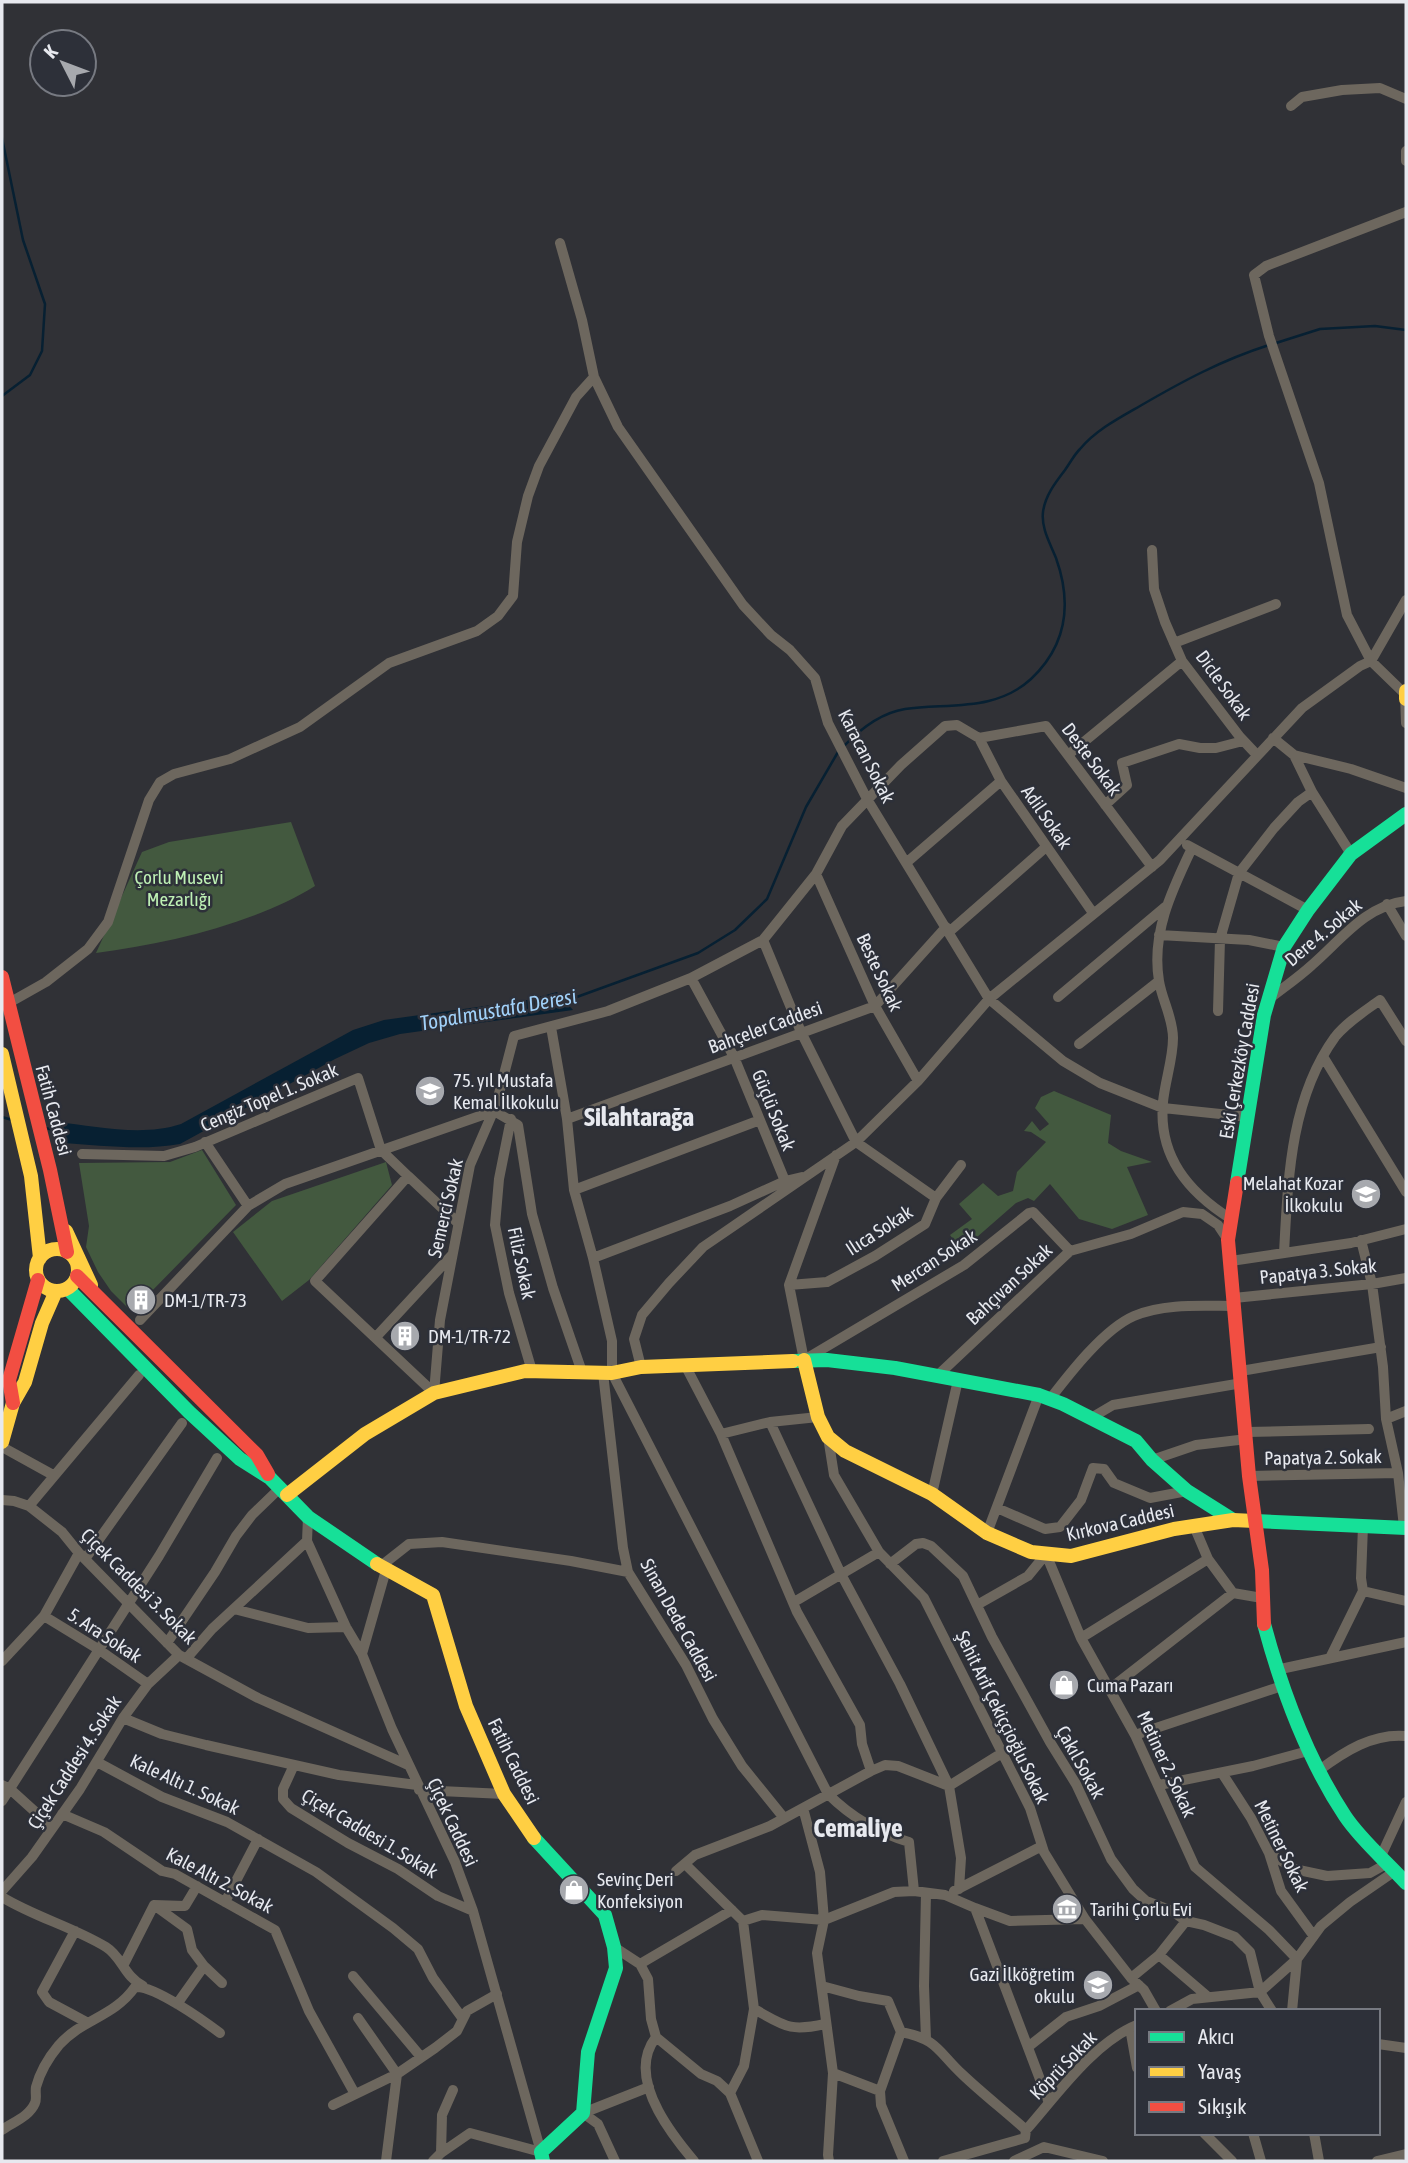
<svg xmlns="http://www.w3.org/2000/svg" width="1408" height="2163" viewBox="0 0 1408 2163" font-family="'Asap Condensed',sans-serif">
<rect width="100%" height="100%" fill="#303136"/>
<path fill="#43593f" d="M291,822L315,886C254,924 166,944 96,953L142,852L169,842Z
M1054,1091L1111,1115L1108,1143L1121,1151L1152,1162L1127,1167L1148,1215L1112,1229L1079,1219L1050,1184L1034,1201L1028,1198L1016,1203L961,1251L950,1235L972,1219L959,1204L983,1183L998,1196L1013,1191L1017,1172L1046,1142L1031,1132L1024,1131L1032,1121L1040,1131L1049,1124L1035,1108L1041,1097Z
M202,1150L236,1205L148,1295L144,1293L129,1309L111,1291L98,1272L86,1247L89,1226L79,1163L170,1162Z
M386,1162L392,1185L309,1280L282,1301L233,1232L272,1201Z"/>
<path fill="#072032" d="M557,992L573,1010L400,1034L369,1043L335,1059L180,1144C141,1151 100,1145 61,1143L55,1122C97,1126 141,1137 181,1124L353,1030L384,1020L527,1000Z"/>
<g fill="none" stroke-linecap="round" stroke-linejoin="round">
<path stroke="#072032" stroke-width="2.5" d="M2,138L23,240L45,304L42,351L30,375L2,396
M1276,343L1320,329L1375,326L1406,330
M843,747C860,729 880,713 905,709C949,703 995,712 1031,679C1067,645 1072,603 1056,558C1050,543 1041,528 1043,512C1045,496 1055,483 1065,470C1070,463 1074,455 1080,449C1096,430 1119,418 1140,406C1183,381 1222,360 1269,345
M563,1002L698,953L735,930L767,899L806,807L838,752
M2,1117L12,1120
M45,1128L59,1131"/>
<path stroke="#6d675e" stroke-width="10" d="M1291,106L1302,97L1342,90L1380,88L1406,99
M1406,151V161
M1406,212L1266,266L1254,275L1269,336L1319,483L1347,615L1371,661L1406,600
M560,243L582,320L594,377L618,427L743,605L771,635L790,650L815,678L828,723L867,799L989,999L1063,1061L1100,1083L1163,1108L1249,1117
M1152,550L1154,589L1165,622L1182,661L1240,737L1257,755
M1174,643L1276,604
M1405,694L1406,723
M979,738L1046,726L1152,867
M1273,738L1294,755L1312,792L1351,854
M1068,755L1182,661
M1294,755L1351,769L1406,788
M1105,805L1127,785L1122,763L1179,744L1200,748H1216L1243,741
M1187,845L1308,910
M1192,848C1172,890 1151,933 1159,981C1162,1000 1173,1018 1173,1038C1173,1059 1165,1081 1163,1102C1158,1156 1188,1192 1231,1219
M906,863L1001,781
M816,874L875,1006L918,1081
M1387,904L1406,936
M949,932L1046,847
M1159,935L1249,940L1284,947
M763,940L801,1032L856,1142L936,1198
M691,978L734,1057L785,1181
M1058,997L1165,907
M1269,999C1283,988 1299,977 1312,965C1342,939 1365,906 1406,901
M7,1004L46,982L88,949L108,922L149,800L160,782L174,774L230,759L300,727L389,663L477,631L498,616L513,596L517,542L528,496L539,466L576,397L594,377
M1218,1011L1220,939L1239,873L1274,828L1298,802L1312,792
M551,1027L567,1119L574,1190L593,1258L612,1341V1373L828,1794C850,1816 879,1833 909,1842L914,1891
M1079,1044L1159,981
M1324,1058L1406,1192
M511,1119L499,1179L495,1225L509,1293L532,1371
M567,1119L875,1006L946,927
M205,1142L248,1206
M82,1154L164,1156L195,1147L358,1078L381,1150L408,1176
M836,1155L789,1285L804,1360L964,1265L1029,1213L1033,1212L1070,1251
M574,1190L760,1120
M1361,1240L1372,1284L1383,1367L1386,1419L1398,1473L1404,1527
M1284,1253C1288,1180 1290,1099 1335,1037C1347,1022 1365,1011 1380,1000L1406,1041
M593,1258L730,1206L785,1181L802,1177
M1231,1261L1351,1243L1406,1229
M789,1285L827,1282L875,1256L925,1224L936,1198L961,1165
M1234,1298L1372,1284L1406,1278
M140,1320L248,1206L285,1184L494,1111L518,1125L532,1214L553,1288L582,1372
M376,1337L452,1255
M685,1365L721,1434L797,1612L860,1725L862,1744L871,1771
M641,1367L634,1339L642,1315L669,1283L703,1247L856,1142L918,1081L989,999L1160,860L1302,708L1360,666L1371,661L1405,694
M1241,1371L1381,1347
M603,1373L623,1548L628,1572L686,1665L713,1719L742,1766L784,1818
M936,1377L1070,1251L1131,1234L1183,1212L1202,1214L1218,1225L1228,1240
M434,1393L440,1320L470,1165L496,1105L514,1036L608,1011L691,978L763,940L816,874L842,826L901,765L945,726L957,725L979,738L1001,781L1093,913
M434,1393L315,1281L408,1176L458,1223
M1050,1399C1070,1373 1104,1329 1134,1316C1164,1303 1202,1306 1235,1306
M1091,1418L1113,1405L1242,1383
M1386,1419L1406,1411
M770,1422L841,1574L900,1684L949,1786L961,1858L959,1889
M1247,1432L1369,1429
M721,1434L770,1422L818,1417
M828,1437L834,1475L879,1552L924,1598L1030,1808L1044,1852L1085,1919L1131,1978L1144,1990L1156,2011
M2,1447L53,1475
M1152,1460L1196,1445L1247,1439
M1249,1476L1398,1473
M932,1494L958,1380
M2,1500L14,1501L29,1506L62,1532L79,1553L179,1655L258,1698L408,1765
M29,1506L139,1375
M997,1508L1045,1529L1060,1527L1081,1500L1093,1468L1104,1469L1114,1483L1150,1498L1187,1491
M308,1517L307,1541L346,1627L362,1654L392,1729L455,1862L473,1911L541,2152
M1194,1526L1208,1559L1233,1593L1262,1598
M1363,1526L1361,1578L1363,1591L1406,1601
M987,1533L1039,1395
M85,1559L182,1423
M890,1564L916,1544L923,1543L931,1546L963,1576L992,1637L1050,1742L1076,1784L1111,1859L1133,1889L1146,1901L1172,1911L1186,1921L1204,1925L1235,1937L1250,1952L1260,1992L1272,2011
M381,1566L409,1544L442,1542L571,1561L628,1572
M794,1602L879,1552
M977,1605L1028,1576L1046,1554L1081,1638L1135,1735L1195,1867L1269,1930L1297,1959L1292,2011
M234,1609L308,1628L346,1627
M44,1616L98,1649L148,1684
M1081,1638L1208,1559
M167,1643L215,1572L236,1536L252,1515L280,1488
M362,1654L386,1570
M1330,1658L1363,1591
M186,1659L212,1629L307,1541
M2,1661L44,1616L79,1553
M1276,1670L1406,1642
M1111,1688L1233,1593
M123,1718L162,1734L206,1745L339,1775L417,1785
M1135,1735L1282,1686
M97,1762L162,1797L227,1822L316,1872L393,1928L418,1949L433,1978L463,2019
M294,1765L283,1789V1799L291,1808L348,1843L398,1869L438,1896L473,1911
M1318,1771C1345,1751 1373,1733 1406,1736
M1222,1773L1251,1818L1269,1853L1281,1891L1313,1935
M2,1785L10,1789L52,1827
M1159,1785L1253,1766L1308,1751
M419,1790L504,1794
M2,1801L159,1556L217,1458
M803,1808L820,1872L824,1920L817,1953L833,2073L828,2155L829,2161
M62,1814L104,1832L162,1871L175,1874L275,1930L309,2011L355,2094
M1269,1853L1294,1869L1327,1876L1370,1873L1388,1863
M1381,1856L1406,1802
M685,1864L743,1921L754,2009L744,2066L730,2093
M676,1871L695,1855L770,1826L871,1771L885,1765L898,1766L949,1786L1002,1753
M2,1891L32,1857L80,1789L123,1718L148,1684L179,1655
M954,1891L1042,1846
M2,1897C35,1917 73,1927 106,1947C122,1957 124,1976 143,1986
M225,1902L258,1839
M154,1905L187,1929L192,1950L204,1966L222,1983
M975,1908L1010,1921L1085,1919
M743,1921L762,1915L824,1920L894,1892L914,1891L945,1895L975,1908L1049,2103
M75,1931L42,1992L49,2002L88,2023
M614,1947L640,1964L648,1979L651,2019L656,2037L701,2074L717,2081L730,2093L758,2161
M1159,1955L1207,1996
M640,1964L732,1910
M123,1966L154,1905L185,1906L197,1886
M353,1976L421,2057
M1131,1978L1159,1955L1186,1921
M822,1986L859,1996L888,2001L901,2032C938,2039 938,2052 963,2075C983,2094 1005,2111 1026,2130
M1260,1992L1297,1959L1321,1926L1350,1902L1395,1871
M177,2004L204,1966
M754,2009C785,2026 789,2032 825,2024
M1170,2011L1192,1999L1260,1992
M358,2018L397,2074L386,2161
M1130,2028L1137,2068
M901,2032L880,2091L881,2105L904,2161
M656,2037C653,2041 650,2046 648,2052C636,2089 672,2135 694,2161
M926,2039L924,1986L926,1893
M1378,2044L1406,2048
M1028,2047L1066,2017L1099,2006L1139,1985
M833,2073L880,2091
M333,2105L397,2074L435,2048L457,2031L467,2011L497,1994
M583,2113L649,2087
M583,2113L598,2124L615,2161
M2,2130C13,2122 29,2117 35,2103C37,2099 35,2092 36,2087C40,2072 49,2057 59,2045C82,2019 114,2017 135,1987C154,1985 204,2021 220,2033
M1204,2133L1232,2161
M1253,2133L1261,2161
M1314,2133L1319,2161
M1025,2138L1026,2130C1057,2095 1093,2043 1137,2025
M441,2153L442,2115L453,2090
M433,2161L441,2153L470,2133L541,2152
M943,2161L1025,2138
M1014,2161L1044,2147L1103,2161
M1377,2161L1406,2154"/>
<path stroke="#16e098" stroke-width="14" d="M1237,1183L1264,1015L1284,947L1308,910L1351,854L1406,814
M68,1289L189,1412L240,1459L270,1478L308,1517L377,1564
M793,1361L827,1360L895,1368L1039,1395L1063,1404L1136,1441L1152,1460L1187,1491L1233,1520
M1255,1521L1406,1528
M1264,1624C1282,1691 1306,1757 1345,1816C1361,1840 1386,1861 1406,1883
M534,1838L605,1915L614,1947L616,1968L588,2052L583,2113L541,2152L543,2161"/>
<path stroke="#ffcf43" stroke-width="14" d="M1406,691V699
M2,1054L31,1176L40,1258
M66,1231L91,1285
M36 1270a21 21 0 1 1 42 0a21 21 0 1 1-42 0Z
M804,1360L818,1417L828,1437L845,1451L932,1494L987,1533L1031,1552L1071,1556L1174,1529L1233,1520L1255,1521
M2,1442L13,1403L25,1382L42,1323L56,1291
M287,1495L365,1434L434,1393L525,1371L612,1373L641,1367L793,1361
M377,1564L433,1595L466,1706L504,1794L534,1838"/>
<path stroke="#f24e42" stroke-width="14" d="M2,977L50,1170L67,1252
M1237,1183L1228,1240L1249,1476L1262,1570L1264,1624
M77,1276L257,1455L268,1474
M13,1403L9,1380L38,1280"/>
</g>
<defs>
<g id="school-disc" transform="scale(1.575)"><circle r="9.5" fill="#a7a9ae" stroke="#2d3039"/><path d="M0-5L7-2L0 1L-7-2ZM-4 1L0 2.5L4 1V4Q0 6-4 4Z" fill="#fff"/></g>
<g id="building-disc" transform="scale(1.575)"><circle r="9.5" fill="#a7a9ae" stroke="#2d3039"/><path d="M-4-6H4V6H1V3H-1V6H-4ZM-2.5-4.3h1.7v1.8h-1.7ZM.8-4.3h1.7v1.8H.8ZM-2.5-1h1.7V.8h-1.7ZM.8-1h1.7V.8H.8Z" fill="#fff"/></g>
<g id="shop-disc" transform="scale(1.575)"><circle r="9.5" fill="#a7a9ae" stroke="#2d3039"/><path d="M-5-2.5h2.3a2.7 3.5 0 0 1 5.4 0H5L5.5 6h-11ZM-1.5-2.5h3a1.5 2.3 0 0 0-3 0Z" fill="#fff"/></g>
<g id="museum-disc" transform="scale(1.575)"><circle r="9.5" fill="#a7a9ae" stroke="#2d3039"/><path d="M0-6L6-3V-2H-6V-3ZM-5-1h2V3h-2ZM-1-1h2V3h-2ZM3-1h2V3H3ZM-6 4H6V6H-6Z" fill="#fff"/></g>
</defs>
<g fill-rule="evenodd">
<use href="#school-disc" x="430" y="1091"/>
<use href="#school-disc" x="1366" y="1194"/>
<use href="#building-disc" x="141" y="1300"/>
<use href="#building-disc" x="405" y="1336"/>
<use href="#shop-disc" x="1064" y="1685"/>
<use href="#shop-disc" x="574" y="1890"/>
<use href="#museum-disc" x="1067" y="1909"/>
<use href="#school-disc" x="1098" y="1985"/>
</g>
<g text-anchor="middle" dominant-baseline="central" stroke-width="5" stroke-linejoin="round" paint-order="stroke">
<g font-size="19" fill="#e7e9ef" stroke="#2d3039">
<text transform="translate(1224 685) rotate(54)">Dicle Sokak</text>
<text transform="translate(867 756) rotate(63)">Karacan Sokak</text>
<text transform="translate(1092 759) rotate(53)">Deste Sokak</text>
<text transform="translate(1047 817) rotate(55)">Adil Sokak</text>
<text transform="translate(1323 932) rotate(-40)">Dere 4. Sokak</text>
<text transform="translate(880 972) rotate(65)">Beste Sokak</text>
<text transform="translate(765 1027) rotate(-20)">Bahçeler Caddesi</text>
<text transform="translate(1239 1061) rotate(-80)">Eski Çerkezköy Caddesi</text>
<text transform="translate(269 1097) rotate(-23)">Cengiz Topel 1. Sokak</text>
<text transform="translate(54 1110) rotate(75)">Fatih Caddesi</text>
<text transform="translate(774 1110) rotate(68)">Güçlü Sokak</text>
<text transform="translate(445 1208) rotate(-77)">Semerci Sokak</text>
<text transform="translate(879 1230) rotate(-33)">Ilıca Sokak</text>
<text transform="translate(934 1260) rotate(-33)">Mercan Sokak</text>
<text transform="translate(522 1263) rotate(78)">Filiz Sokak</text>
<text transform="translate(1318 1271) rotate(-6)">Papatya 3. Sokak</text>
<text transform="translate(1009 1284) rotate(-43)">Bahçıvan Sokak</text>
<text transform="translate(1323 1457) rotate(-1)">Papatya 2. Sokak</text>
<text transform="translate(1120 1522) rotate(-13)">Kırkova Caddesi</text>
<text transform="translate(139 1586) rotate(45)">Çiçek Caddesi 3. Sokak</text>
<text transform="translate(679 1620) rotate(61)">Sinan Dede Caddesi</text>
<text transform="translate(105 1635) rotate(33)">5. Ara Sokak</text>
<text transform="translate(1003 1717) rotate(64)">Şehit Arif Çekiççioğlu Sokak</text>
<text transform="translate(514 1761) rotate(64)">Fatih Caddesi</text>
<text transform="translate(74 1762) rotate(-57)">Çiçek Caddesi 4. Sokak</text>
<text transform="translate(1081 1762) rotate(61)">Çakıl Sokak</text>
<text transform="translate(1167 1764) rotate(65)">Metiner 2. Sokak</text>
<text transform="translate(185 1784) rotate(25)">Kale Altı 1. Sokak</text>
<text transform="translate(453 1822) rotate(65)">Çiçek Caddesi</text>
<text transform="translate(370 1833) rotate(31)">Çiçek Caddesi 1. Sokak</text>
<text transform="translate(1282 1846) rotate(64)">Metiner Sokak</text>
<text transform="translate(220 1880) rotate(28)">Kale Altı 2. Sokak</text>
<text transform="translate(1063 2065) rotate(-46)">Köprü Sokak</text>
</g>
<g font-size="19" fill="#bef0b4" stroke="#2d3039">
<text x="179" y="877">Çorlu Musevi<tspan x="179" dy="22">Mezarlığı</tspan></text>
</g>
<g font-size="19" fill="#e7e9ef" stroke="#2d3039" text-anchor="start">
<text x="453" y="1080">75. yıl Mustafa<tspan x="453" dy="22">Kemal İlkokulu</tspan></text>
<text x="1343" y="1183" text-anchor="end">Melahat Kozar<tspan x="1343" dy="22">İlkokulu</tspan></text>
<text x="164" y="1300">DM-1/TR-73</text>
<text x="428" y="1336">DM-1/TR-72</text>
<text x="1087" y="1685">Cuma Pazarı</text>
<text x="597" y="1879">Sevinç Deri<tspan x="597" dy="22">Konfeksiyon</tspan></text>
<text x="1090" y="1909">Tarihi Çorlu Evi</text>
<text x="1075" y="1974" text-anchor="end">Gazi İlköğretim<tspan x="1075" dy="22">okulu</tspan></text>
</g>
<g font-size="21" font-style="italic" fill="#a1d1f9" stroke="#2d3039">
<text transform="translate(498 1009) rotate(-10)">Topalmustafa Deresi</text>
</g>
<g font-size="26" font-weight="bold" fill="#e7e9ef" stroke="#2d3039">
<text x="639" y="1117">Silahtarağa</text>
<text x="858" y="1828">Cemaliye</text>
</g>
</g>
<rect width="1408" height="2163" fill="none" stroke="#e7e9ef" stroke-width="7"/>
<rect x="1135" y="2009" width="245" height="126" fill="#2d3039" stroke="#777a82" stroke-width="2"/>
<rect x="1149" y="2032" width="35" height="10" fill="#16e098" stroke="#777a82" stroke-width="2"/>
<text x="1198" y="2044" font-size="21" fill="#e7e9ef">Akıcı</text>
<rect x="1149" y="2067" width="35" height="10" fill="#ffcf43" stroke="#777a82" stroke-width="2"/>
<text x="1198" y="2079" font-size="21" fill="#e7e9ef">Yavaş</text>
<rect x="1149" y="2102" width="35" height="10" fill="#f24e42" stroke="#777a82" stroke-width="2"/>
<text x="1198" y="2114" font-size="21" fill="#e7e9ef">Sıkışık</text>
<g transform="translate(63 63) rotate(312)"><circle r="33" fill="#2d3039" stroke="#777a82" stroke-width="2"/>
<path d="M0-5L12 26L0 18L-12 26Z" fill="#a7a9ae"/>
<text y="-10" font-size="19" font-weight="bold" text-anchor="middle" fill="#e7e9ef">K</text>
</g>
</svg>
